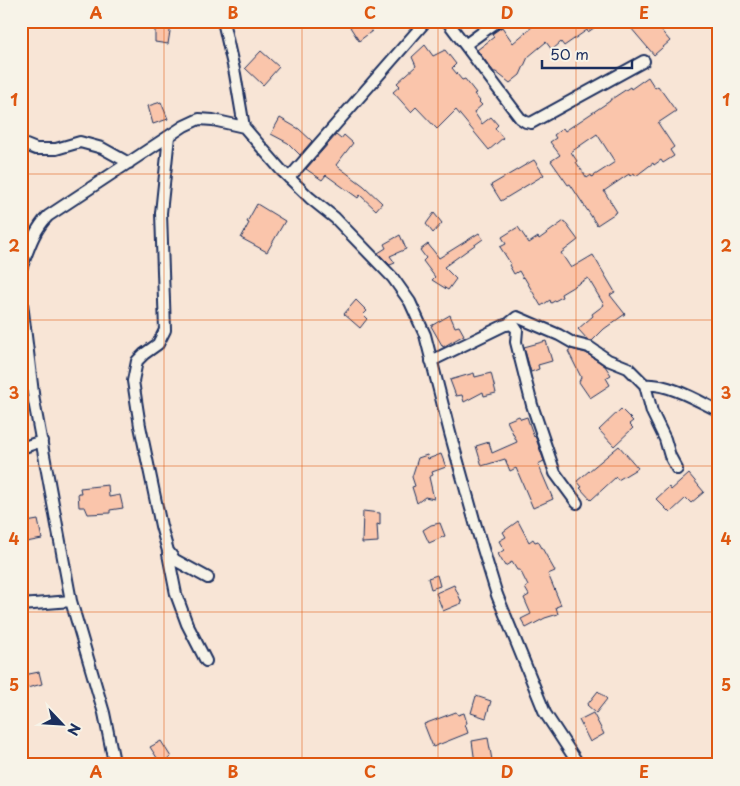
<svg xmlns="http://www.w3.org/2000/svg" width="740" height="786" viewBox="0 0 740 786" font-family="'Playpen Sans',sans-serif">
<rect width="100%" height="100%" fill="#f8e5d6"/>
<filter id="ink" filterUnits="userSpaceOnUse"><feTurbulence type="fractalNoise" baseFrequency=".02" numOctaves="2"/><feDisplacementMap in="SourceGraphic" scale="10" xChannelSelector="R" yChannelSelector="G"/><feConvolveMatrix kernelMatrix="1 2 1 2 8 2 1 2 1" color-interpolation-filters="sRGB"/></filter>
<g filter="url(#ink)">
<path fill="#fac5ab" stroke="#1b2f5e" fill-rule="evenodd" d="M359,21H366L372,31L359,41L350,27Z
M539,21H604L588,32L587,30L564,46L561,42L552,50L546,42L528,57L520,75L510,83L496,72H494L477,50L494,37L492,34L502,27L513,43Z
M625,21H653L670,41L654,55Z
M163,22L171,25L168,44L155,42V23Z
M425,45L433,56L445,50L456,64L452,68L462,80L465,79L476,93L474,94L480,101L479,102L482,105L474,112L482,124L491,117L498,125L495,128L503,138L489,150L456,110L437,129L416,107L411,112L393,92L400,86L397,83L416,66L412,57Z
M261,51L279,67L263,85L245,68Z
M648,77L655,88L658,86L676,111L658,123L674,147L670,150L674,156L663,163L661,160L654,165L653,163L636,176L634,173L630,176L629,174L604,191L617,212L597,225L570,184L568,185L551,161L560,155L550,142L556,138L554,135L563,128L565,131L610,101V100L630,87L631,89ZM597,134L615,162L592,177L591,175L587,178L576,162L577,161L571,152Z
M161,102L168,119L153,124L148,106Z
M280,118L299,129L312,141L300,155L288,143L271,134Z
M336,135L341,139L344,135L353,143L336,165L364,186L382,203L376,210L360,195L358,198L326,175L322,180L306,169Z
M534,160L544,175L501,201L491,185Z
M257,204L285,221L267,252L241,238L249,223L247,222Z
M434,213L442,223L433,233L426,224Z
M564,221L578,240L561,253L571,268L593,255L615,292L610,295L625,314L604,329L592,341L588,340L578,329L593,316L592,314L604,305L588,278L561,294L562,297L551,303L550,300L541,306L524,277L523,278L519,271L514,274L509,265L511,264L500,247L506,244L502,237L518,227L529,243L538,237L539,239Z
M479,233L483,239L444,267L456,279L448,290L432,280L435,277L423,261L426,258L420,250L428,244L439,258Z
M400,235L406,249L390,256L395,263L390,265L378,253L386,248L384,244Z
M356,300L367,311L363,315L367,319L360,328L344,314Z
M450,315L455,327L459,326L464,335L443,347L431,326Z
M546,341L552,361L538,365L539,369L531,372L524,347Z
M571,349L586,353L605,366L611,375L606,378L610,385L590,398L579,382L581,377L568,351Z
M474,373L475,377L491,373L496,393L484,396L483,392L464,402L462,395L456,396L450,380Z
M621,409L633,421L629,424L633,428L614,446L599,430Z
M519,416L521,419L527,417L534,437L535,436L544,461L538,464L553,499L533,508L516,468L510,471L505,459L482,466L476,446L489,442L492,453L517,442L507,421Z
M619,446L638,468L618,480L616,477L591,500L580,488L582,487L577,481Z
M441,454L446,467L432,472L433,475L429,477L434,499L425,497L417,503L412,487L415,486L412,477L418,458L427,455L428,459Z
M689,474L704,492L691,503L686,498L670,513L656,499L669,487L671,490Z
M108,485L109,497L120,495L123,508L110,510V513L88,514L85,507H79L78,493H81L80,488Z
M363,511L380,513V525L377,524L378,542L362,543Z
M38,520L42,539L21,543V523Z
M518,521L529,542L533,539L535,542L538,541L555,571L548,574L561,605L556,607L558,614L545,618L526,628L521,619L531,614L524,598L529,595L525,588L528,586L520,570H517L512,562L505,566L498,554L504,550L499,541L506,537L503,532Z
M440,523L445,536L429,543L423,530L431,525Z
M437,575L440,586L431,589L428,578Z
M454,585L462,603L443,611L436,593Z
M39,672L42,684L27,688L24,675Z
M598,691L607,699L596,713L587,705Z
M476,696L491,701L486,718L471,713Z
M456,712L458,715L464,713L467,723L465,724L468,733L433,747L424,724Z
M593,713L604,734L590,742L579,720Z
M488,738L492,760L475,763L472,741Z
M161,741L171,757L161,764L150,747Z"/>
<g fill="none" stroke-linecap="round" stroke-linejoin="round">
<g stroke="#1b2f5e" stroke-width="14">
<path id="street" d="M223,21L235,74L244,127L281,170L310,198L335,218L393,278L410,302L425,335L450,433L475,523L497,595L545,713L579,765
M447,21L520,118L526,122L531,123L644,61
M465,45L498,21
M169,136L161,213L165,330L158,344L144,354L137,361L133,381L140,426L161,526L168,551L175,560L208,578
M21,143L36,149H56L80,142L102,148L129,163
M289,178L426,21
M21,269C28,251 33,231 48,216L184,126L199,119L213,120L244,127
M21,295L34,401L71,601L104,713L113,757L116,765
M507,325L517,317L559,335L573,343L589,347L608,360L628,368L645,385C669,383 698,401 719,411
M431,361L505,325L509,324L512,325L515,327L517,330L516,342L532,405L555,473L577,503
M645,385L652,412L665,439L670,456L677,469
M21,448L42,441
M168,554L176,594L187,624L206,661
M21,605L71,601"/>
</g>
<use href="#street" stroke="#f7f3e8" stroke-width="10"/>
</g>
</g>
<path fill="none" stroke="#de5710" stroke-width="1" stroke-opacity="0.55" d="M164,21V765M302,21V765M438,21V765M576,21V765M21,174H719M21,320H719M21,466H719M21,612H719"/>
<rect width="740" height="786" fill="none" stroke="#f7f3e8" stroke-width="55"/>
<g transform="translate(62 724) rotate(115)" stroke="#f7f3e8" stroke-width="4" paint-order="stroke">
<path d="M0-4L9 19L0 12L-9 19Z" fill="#1b2f5e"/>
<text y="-8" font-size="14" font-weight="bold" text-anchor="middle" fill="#1b2f5e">N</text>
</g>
<path d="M542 60v8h90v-8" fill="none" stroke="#1b2f5e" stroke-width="2.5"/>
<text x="550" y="60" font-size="15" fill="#1b2f5e" stroke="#f7f3e8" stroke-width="4" paint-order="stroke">50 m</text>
<rect x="28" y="28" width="684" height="730" fill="none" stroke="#de5710" stroke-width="2"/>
<g font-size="16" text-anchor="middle" font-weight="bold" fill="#de5710">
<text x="96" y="19">A</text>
<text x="233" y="19">B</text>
<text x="370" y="19">C</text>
<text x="507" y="19">D</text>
<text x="644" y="19">E</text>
<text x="14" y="106">1</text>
<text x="726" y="106">1</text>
<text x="14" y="252">2</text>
<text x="726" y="252">2</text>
<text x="14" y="399">3</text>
<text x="726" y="399">3</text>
<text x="14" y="545">4</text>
<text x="726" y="545">4</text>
<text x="14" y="691">5</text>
<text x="726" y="691">5</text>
<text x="96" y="778">A</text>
<text x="233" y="778">B</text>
<text x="370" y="778">C</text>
<text x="507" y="778">D</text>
<text x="644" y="778">E</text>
</g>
</svg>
